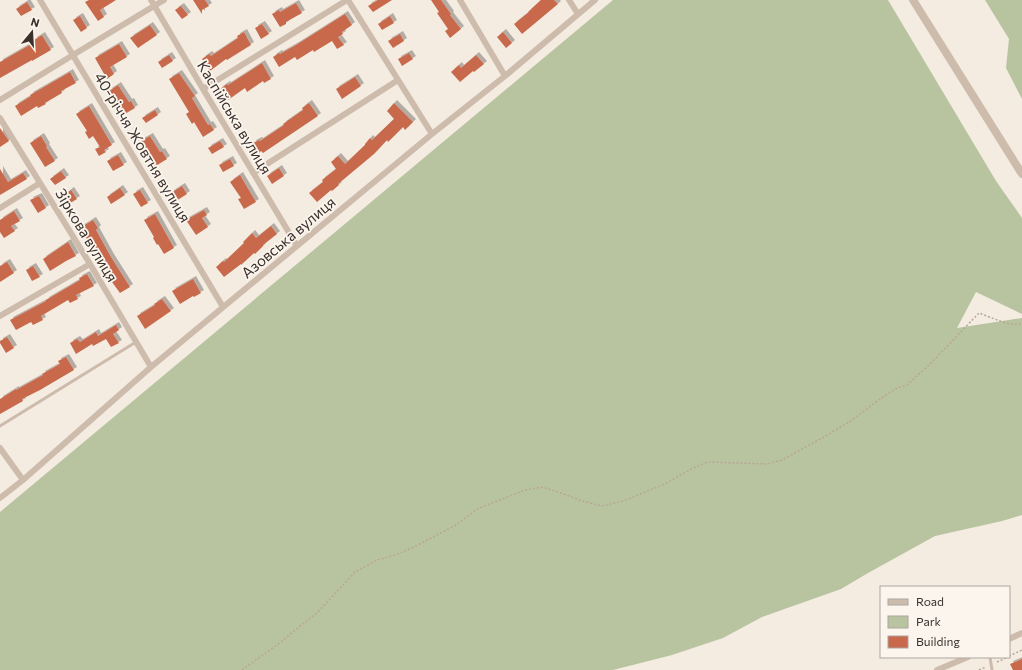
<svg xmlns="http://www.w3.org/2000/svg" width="1022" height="670" viewBox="0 0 1022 670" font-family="Commissioner,sans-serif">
<defs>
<filter id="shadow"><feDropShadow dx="3" dy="-3" stdDeviation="0" flood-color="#0004"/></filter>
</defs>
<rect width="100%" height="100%" fill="#f4ebe1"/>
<path fill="#b8c4a0" d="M613,0H888L996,181L1022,218V314L976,292L957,328L1022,318V515L1002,521L935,536L868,573L841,589L762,617L723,638L672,655L613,670H0V512Z
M985,0H1022V99L1006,68L1009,39Z"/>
<path fill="#c8694b" filter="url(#shadow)" d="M89,0H116L100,10L104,17L98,21L85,2Z
M193,0H205L209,6L202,10V14Z
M378,0H392L373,12L368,6Z
M431,0H441L451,14L450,15L461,29L450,38L445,31L448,29L437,13L439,12Z
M541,0H554L558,4L522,34L514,24L529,12H528Z
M27,2L32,10L21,16L16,9Z
M296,3L302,13L286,22V24L280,27L272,14L279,10L280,12Z
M181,6L188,15L182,19L175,10Z
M345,14L352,25L342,32L343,34L338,37L344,45L337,49L332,41L314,52L313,50L297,60L295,57L279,67L273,57L279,53L280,54L296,45Z
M80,16L87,28L81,32L73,20Z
M390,16L394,23L382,30L378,24Z
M262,24L269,34L261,39L255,28Z
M150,25L157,35L138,48L130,38Z
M244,32L251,45L227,60L226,59L210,71L202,59L209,54L211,56L238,38L237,36Z
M503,32L512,43L506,48L497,37Z
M400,34L404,41L393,48L388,41Z
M42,35L51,50L32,61V60L0,78V62L35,42L34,40Z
M119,44L127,57L110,67L114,74L107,79L95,58Z
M409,53L413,59L402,66L398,59Z
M169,55L173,61L162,68L158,62Z
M476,55L484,64L474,72L473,71L460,82L451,72L459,65L461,68Z
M262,63L271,79L264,83L263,81L247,92L245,88L228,100L220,89L227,84L228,85Z
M70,72L76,83L61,91L62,93L45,103L46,104L38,108L37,106L21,116L15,106L31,96L30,95Z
M179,73L195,96L192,98L208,125L210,124L214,130L203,137L194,122L192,124L186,114L189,112L169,79Z
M355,77L361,86L342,99L336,89Z
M118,85L129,102L131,101L135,108L123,115L119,108H120L109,91Z
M309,103L318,116L263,153L261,151L259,153L253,143L259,140L260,141L284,125L283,124L303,110L302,108Z
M394,103L413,122L405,130L403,127L388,142L387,140L374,154L338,184L339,185L332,191L331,190L317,202L309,193L323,182L322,180L336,169L331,162L338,156L345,164L365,145V144L370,138L372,140L394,119L387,111Z
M89,106L112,145L104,150L106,152L99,156L95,149L100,147L93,136L89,139L85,132L87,131L76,114Z
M155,110L158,115L146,123L142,118Z
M0,128L9,141L0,147Z
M41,136L47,146L46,147L55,161L45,167L30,143Z
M150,136L160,152L162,151L167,159L154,167L139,142Z
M220,141L224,147L212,154L208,148Z
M118,155L124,165L113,171L107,161Z
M230,159L234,166L223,172L219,165Z
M279,168L284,176L272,184L267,176Z
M0,169L8,182L23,173L27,179L0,195Z
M61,171L66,178L55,185L50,179Z
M240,175L256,202L244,209L238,199L241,198L230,182Z
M182,186L187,194L176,201L171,193Z
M120,188L125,195L111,204L107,197Z
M71,190L77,199L67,205L62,197Z
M140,190L148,203L141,207L133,194Z
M39,196L46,208L38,213L30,200Z
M204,210L207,215L202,218L208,227L196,235L186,220Z
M14,211L20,221L11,226L15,231L4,238L0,232V220Z
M155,214L174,248L164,254L158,244L157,245L153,238L154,237L144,220Z
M93,220L98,228L96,230L111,257L130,287L120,293L112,282L113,281L80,228Z
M271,226L277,234L263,245V246L255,254L254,253L241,265V264L224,277L216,267L223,261L224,262L244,243L243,242L252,233L256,238Z
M68,242L76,256L66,261L50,271L43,259Z
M7,262L14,273L0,282V266Z
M33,266L40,277L32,281L26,270Z
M87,274L94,286L76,295L78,299L70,303L68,300L41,316L43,320L33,325L31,322L16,330L10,320L46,301V300L80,280L79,278Z
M193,279L201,293L194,297L193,296L180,304L172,291Z
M162,299L171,311L145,329L137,316L155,305L154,304Z
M116,325L119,330L113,334L119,343L111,347L106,339L93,346L92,344L76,354L70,343L77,339L80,342L96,332L98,336Z
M7,337L14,348L6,353L0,343V341Z
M66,357L74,370L40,390L22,399L23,401L0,414V399L16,389V390L43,375L42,374L60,364L58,361Z
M1022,659V670H1013L1010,664Z"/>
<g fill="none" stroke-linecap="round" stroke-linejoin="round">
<path stroke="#b9a596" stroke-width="1.5" stroke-dasharray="2 2" stroke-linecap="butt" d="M1009,656L1022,650
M997,662L1008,657
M242,670L281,642L299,627L317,613L355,572L377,560L395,555L414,547L456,525L477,509L525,490L542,487L561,493L582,501L602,506L623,501L665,484L693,468L708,462L767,464L782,460L822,438L851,421L877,401L897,388L907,385L930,364L979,313C993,318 1008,326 1022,324
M979,670L986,667"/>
<path stroke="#cdbbac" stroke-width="3" d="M0,426L136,342
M990,657L992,670"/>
<path stroke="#cdbbac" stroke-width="6" d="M40,0L223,307
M151,0L203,89L297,246
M348,0L432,134
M460,0L505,76
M569,0L578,14
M203,89L347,0
M0,100L73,55L164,0
M0,118L90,264L151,367
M253,173L398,80
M0,208L40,183
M0,316L90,264
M0,448L23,480
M0,498L23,480L151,367L432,134L505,76L595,0
M1009,639L1022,633
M937,670L968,657"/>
<path stroke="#cdbbac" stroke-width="8" d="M913,0L1022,174"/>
</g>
<g text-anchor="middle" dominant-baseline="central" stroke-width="3.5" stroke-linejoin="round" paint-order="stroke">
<g font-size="15" fill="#3b302b" stroke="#fbf5ee">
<text transform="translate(235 117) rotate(59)">Каспійська вулиця</text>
<text transform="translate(143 147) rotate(59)">40-річчя Жовтня вулиця</text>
<text transform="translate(87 235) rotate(59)">Зіркова вулиця</text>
<text transform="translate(288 237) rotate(-40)">Азовська вулиця</text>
</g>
</g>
<rect x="880" y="586" width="130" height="72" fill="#fbf5ee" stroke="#aea6a0"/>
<rect x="888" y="599" width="20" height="6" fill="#cdbbac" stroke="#aea6a0"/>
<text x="916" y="606" font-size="12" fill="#3b302b">Road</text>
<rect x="888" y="616" width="20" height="12" fill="#b8c4a0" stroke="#aea6a0"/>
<text x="916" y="626" font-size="12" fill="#3b302b">Park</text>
<rect x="888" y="636" width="20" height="12" fill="#c8694b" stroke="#aea6a0"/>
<text x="916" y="646" font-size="12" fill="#3b302b">Building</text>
<g transform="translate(32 32) rotate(18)" stroke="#fbf5ee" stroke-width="3" paint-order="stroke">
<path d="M0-3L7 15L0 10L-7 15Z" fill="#3b302b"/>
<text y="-6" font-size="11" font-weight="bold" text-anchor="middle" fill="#3b302b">N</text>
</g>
</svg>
